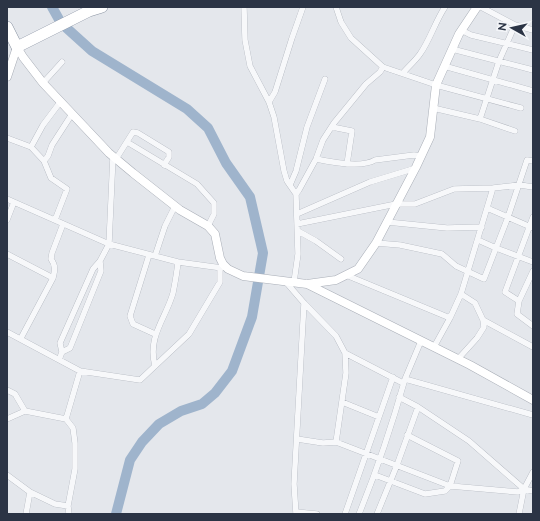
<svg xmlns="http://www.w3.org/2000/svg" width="540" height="521" viewBox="0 0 540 521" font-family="Raleway,sans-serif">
<rect width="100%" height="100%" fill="#e4e7ec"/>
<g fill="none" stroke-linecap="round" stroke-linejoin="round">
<path stroke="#9fb4cc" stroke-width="10" d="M52,7L61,23L92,51L187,109L208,128L226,163L250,197L263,253L252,317L232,371L215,393L202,404L181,411L159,424L142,442L130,460L116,514"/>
<g stroke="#a9aeb7" stroke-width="6">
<path id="street" d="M244,7L245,40L250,66L269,102L274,117L284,171L287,181L296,194L298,254L294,282
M336,7L341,22L351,38L383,67L436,85L521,108
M481,7L515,25L533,30
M461,30L471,35L533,50
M452,49L533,70
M444,66L533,91
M403,73C408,67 415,61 420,54C430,40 435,22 445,7
M43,83L62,62
M269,102L275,92L292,38L303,7
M433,108L480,119L515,131
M480,119L499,61L515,25
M332,127L352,131L347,164
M7,138L31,147L44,161L51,178L67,189L55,220
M127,142L197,184L214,203V214L208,226
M31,147L43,125L61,101
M116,159L133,132L138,133L169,152V157L164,165
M316,159C330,162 362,168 375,160L414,155L421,156
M44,161L48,156L52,145L72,114
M533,161L527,160L508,217L496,248L533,262
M290,185L296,171L307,127L325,79
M493,188L520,185L533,187
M296,194L299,190L316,159L323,140L334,123L366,84L380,72L383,67
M7,199L109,244L178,262L222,268
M487,208L533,228
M297,214L370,182L416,168
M7,220L14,202
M387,222L447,228L482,227
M297,224L396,204H415L454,189L493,188L461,294L450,318L434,347
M298,231L316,241L341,259
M376,243L400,245L442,254L456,266L484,279L496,248L478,240
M7,254L53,278L21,338
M149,255L130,316L133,324L155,334
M155,256L165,226L175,206
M533,271L519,301L517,314L533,326
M346,275L450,318
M53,278C55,270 56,266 51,259L52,253L63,224
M285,281L304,303L336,336L345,353L346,373L336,442
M519,301L505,292L533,217
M483,320L533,347
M7,332L80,371L140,380L189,334L220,282V268
M421,341L405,379L533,415
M62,352L60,343L93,269L100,261L109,244L113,156
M345,353L403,383
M458,359L477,338L484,327L483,320L475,303L461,294
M59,360L62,352L70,348L101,271L100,261
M155,366C147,337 166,318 173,293C175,283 177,272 178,262
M7,390L15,394L25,411L66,419
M399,397L418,407L469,441L524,489L533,491
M342,402L379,417
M7,419L25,411
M297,439L323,443L336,442L450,486L518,492L524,489L533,472
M7,475L30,492L26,514
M375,475L425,494L445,491L450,486L458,461L407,435
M30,492L55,504L68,506
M296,512L317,514
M69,514L68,506L75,469V443L73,428L66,419L80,371
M296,514L294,484L304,303
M345,514L393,377
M359,514C377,470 392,425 405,379
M377,514L397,465L418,407
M519,514L524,489"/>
</g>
<g stroke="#a9aeb7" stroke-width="9">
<path id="secondary" d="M17,47L23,57L43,83L109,153L133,173L180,210L208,226L215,234L220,258L223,264L228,269L243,276L307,284L336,280L358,269L376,243L416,167L430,137L436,85L459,34L477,7
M7,77L17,47
M307,284L470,365L533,400"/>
</g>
<g stroke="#8b94a3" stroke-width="12">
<path id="highway" d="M7,27L17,47L89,11L102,7"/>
</g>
<use href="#street" stroke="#f7f8fa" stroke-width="5.5"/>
<use href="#secondary" stroke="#fff" stroke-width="8"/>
<use href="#highway" stroke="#fff" stroke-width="11"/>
</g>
<rect width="540" height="521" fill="none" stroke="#2b3445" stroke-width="16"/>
<g transform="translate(512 28) rotate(278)" stroke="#f4f6f9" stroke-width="3" paint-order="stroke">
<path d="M0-3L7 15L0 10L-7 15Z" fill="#2b3445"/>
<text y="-6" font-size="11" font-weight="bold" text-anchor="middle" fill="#2b3445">N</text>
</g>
</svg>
